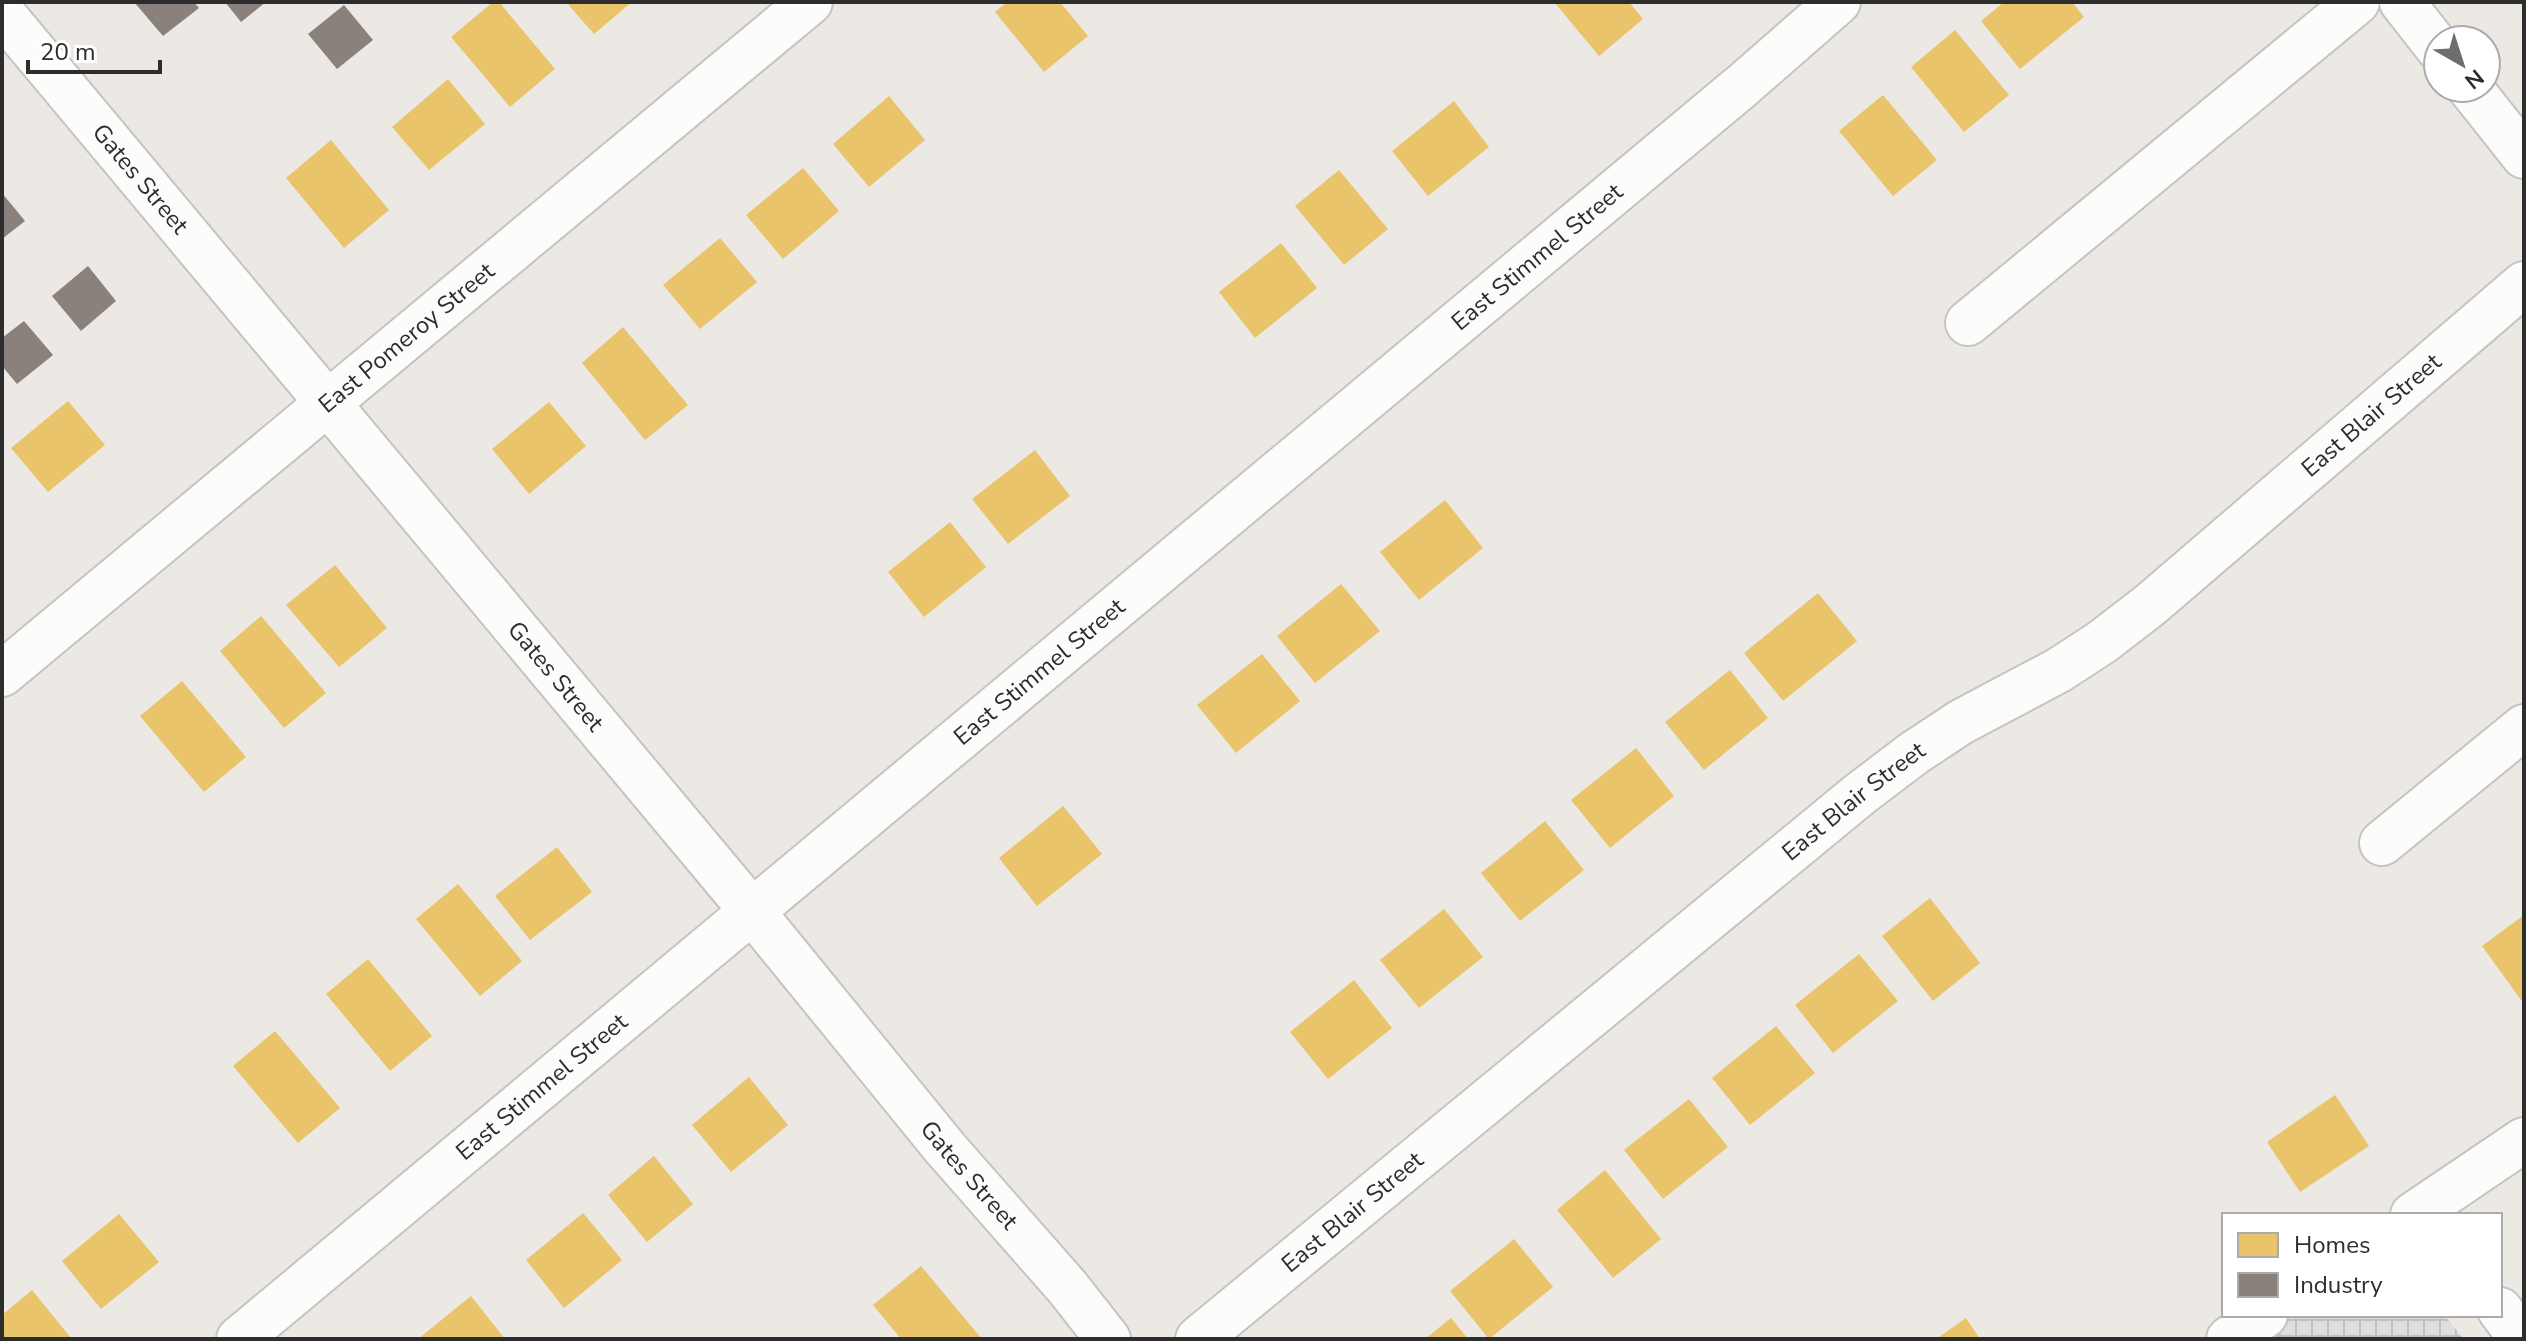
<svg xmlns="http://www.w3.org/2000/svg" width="2526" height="1341" viewBox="0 0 2526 1341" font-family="'Nunito Sans',sans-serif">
<defs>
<pattern id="industrial-grid" width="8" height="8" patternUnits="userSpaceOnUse" patternTransform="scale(2)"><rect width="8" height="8" fill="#dfdddf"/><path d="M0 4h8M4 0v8" fill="none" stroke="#c0bec0"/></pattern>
</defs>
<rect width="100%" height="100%" fill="#ece8e4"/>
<path fill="url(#industrial-grid)" d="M2293,1315H2445L2463,1339H2258Z"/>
<path fill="#e9c46a" d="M493,2H499L555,69L510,107L451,37Z
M566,2H632L594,34Z
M1007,2H1060L1088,36L1044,72L995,12Z
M1554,2H1629L1643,19L1599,56Z
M2004,2H2072L2084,17L2020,69L1981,21Z
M1955,30L2009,95L1964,132L1911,67Z
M448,79L485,124L429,170L392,127Z
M1883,95L1937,160L1893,196L1839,131Z
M889,96L925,140L869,187L833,144Z
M1454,101L1489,147L1428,196L1392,151Z
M331,140L389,210L344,248L286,178Z
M803,168L839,211L783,259L746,215Z
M1339,170L1388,229L1344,265L1295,206Z
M720,238L757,282L700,329L663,285Z
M1281,243L1317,288L1255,338L1219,292Z
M623,327L688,405L645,440L582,363Z
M68,401L105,445L48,492L11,448Z
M549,402L586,446L529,494L492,449Z
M1035,450L1070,496L1008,544L972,499Z
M1445,500L1483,548L1419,600L1380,552Z
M950,522L986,567L924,617L888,572Z
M335,565L387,628L339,667L286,605Z
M1341,584L1380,631L1315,683L1277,636Z
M1818,593L1857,641L1783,701L1744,653Z
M261,616L326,693L284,728L220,651Z
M1262,654L1300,701L1236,753L1197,705Z
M1730,670L1768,718L1704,770L1665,722Z
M182,681L246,757L204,792L140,716Z
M1636,748L1674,796L1610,848L1571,800Z
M1063,806L1102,854L1037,906L999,858Z
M1545,821L1584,870L1520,921L1481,873Z
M557,847L592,892L530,940L495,896Z
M458,884L522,961L480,996L416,919Z
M1930,898L1980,963L1933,1001L1882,936Z
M1444,909L1483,957L1419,1008L1380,960Z
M2524,915V1004L2482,946Z
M1859,954L1898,1001L1833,1053L1795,1005Z
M368,959L432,1036L390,1071L326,994Z
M1354,980L1392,1028L1328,1079L1290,1032Z
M1776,1026L1815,1073L1750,1125L1712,1078Z
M275,1031L340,1108L298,1143L233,1066Z
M749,1077L788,1125L731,1172L692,1125Z
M2335,1095L2369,1146L2300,1192L2267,1142Z
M1689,1099L1728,1147L1663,1199L1624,1150Z
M654,1156L693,1204L647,1242L608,1195Z
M1605,1170L1661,1239L1613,1278L1557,1210Z
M583,1213L622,1260L564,1308L526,1260Z
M119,1214L159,1262L101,1309L62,1261Z
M1514,1239L1553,1287L1489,1339L1450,1291Z
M921,1266L982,1339H901L873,1305Z
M32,1290L71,1338L69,1339H2V1315Z
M471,1296L505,1339H418Z
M1451,1318L1468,1339H1425Z
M1966,1318L1980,1339H1936Z"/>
<path fill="#8a817c" d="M134,2H194L199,8L163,36Z
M225,2H266L241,22Z
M344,5L373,40L337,69L308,34Z
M2,193L25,221L2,239Z
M88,266L116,301L81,331L52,296Z
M24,321L53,355L17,384L2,366V338Z"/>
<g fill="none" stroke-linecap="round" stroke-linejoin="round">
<g stroke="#c5c4c4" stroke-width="48">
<g id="minor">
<path d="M2402,2L2438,48"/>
<path id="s1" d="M2,13L751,910L945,1148L1068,1288L1108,1339"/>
<path d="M2470,88L2524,156"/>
<path d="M1968,323L2357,2"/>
<path id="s2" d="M2,674L810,2"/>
<path d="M2382,843L2524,727"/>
<path d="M2413,1215L2524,1140"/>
<path d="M2500,1310L2522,1339"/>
<path id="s3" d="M239,1339L1743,85L1838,2"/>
<path id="s4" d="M1198,1339L1860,794L1914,753L1961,722L2059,670L2102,642L2150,605L2524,284"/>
<path d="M2229,1339L2265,1315"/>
</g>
</g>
<use href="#minor" stroke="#fcfcfb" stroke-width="44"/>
</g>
<g text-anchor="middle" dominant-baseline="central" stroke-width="8" stroke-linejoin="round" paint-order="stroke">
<g font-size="24" fill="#2d2d2d" stroke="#fff">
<text stroke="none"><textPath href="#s1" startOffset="216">Gates Street</textPath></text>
<text stroke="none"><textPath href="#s3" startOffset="1690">East Stimmel Street</textPath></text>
<text stroke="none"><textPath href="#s2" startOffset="526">East Pomeroy Street</textPath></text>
<text stroke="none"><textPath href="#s4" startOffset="1496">East Blair Street</textPath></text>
<text stroke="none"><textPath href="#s3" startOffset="1042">East Stimmel Street</textPath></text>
<text stroke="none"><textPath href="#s1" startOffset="864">Gates Street</textPath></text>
<text stroke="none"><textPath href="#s4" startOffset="848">East Blair Street</textPath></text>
<text stroke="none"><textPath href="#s3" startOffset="394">East Stimmel Street</textPath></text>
<text stroke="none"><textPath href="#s1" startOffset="1512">Gates Street</textPath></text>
<text stroke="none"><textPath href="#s4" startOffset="200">East Blair Street</textPath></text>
</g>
</g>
<rect width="2526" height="1341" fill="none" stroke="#2d2d2d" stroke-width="8"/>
<rect x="2222" y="1213" width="280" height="104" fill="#ffffff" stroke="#ababab" stroke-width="2"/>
<rect x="2238" y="1233" width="40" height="24" fill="#e9c46a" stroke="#ababab" stroke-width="2"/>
<text x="2294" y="1253" font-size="24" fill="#2d2d2d">Homes</text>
<rect x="2238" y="1273" width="40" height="24" fill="#8a817c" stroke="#ababab" stroke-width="2"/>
<text x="2294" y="1293" font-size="24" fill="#2d2d2d">Industry</text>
<g transform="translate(2462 64) rotate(141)"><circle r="38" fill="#ffffff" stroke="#ababab" stroke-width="2"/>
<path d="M0-6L14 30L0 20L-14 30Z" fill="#706e6d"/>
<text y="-12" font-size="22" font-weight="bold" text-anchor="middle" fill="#2d2d2d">N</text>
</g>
<path d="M28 60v12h132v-12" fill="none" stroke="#2d2d2d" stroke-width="4"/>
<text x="40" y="60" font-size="24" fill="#2d2d2d" stroke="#ffffff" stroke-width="6" paint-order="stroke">20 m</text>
</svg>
